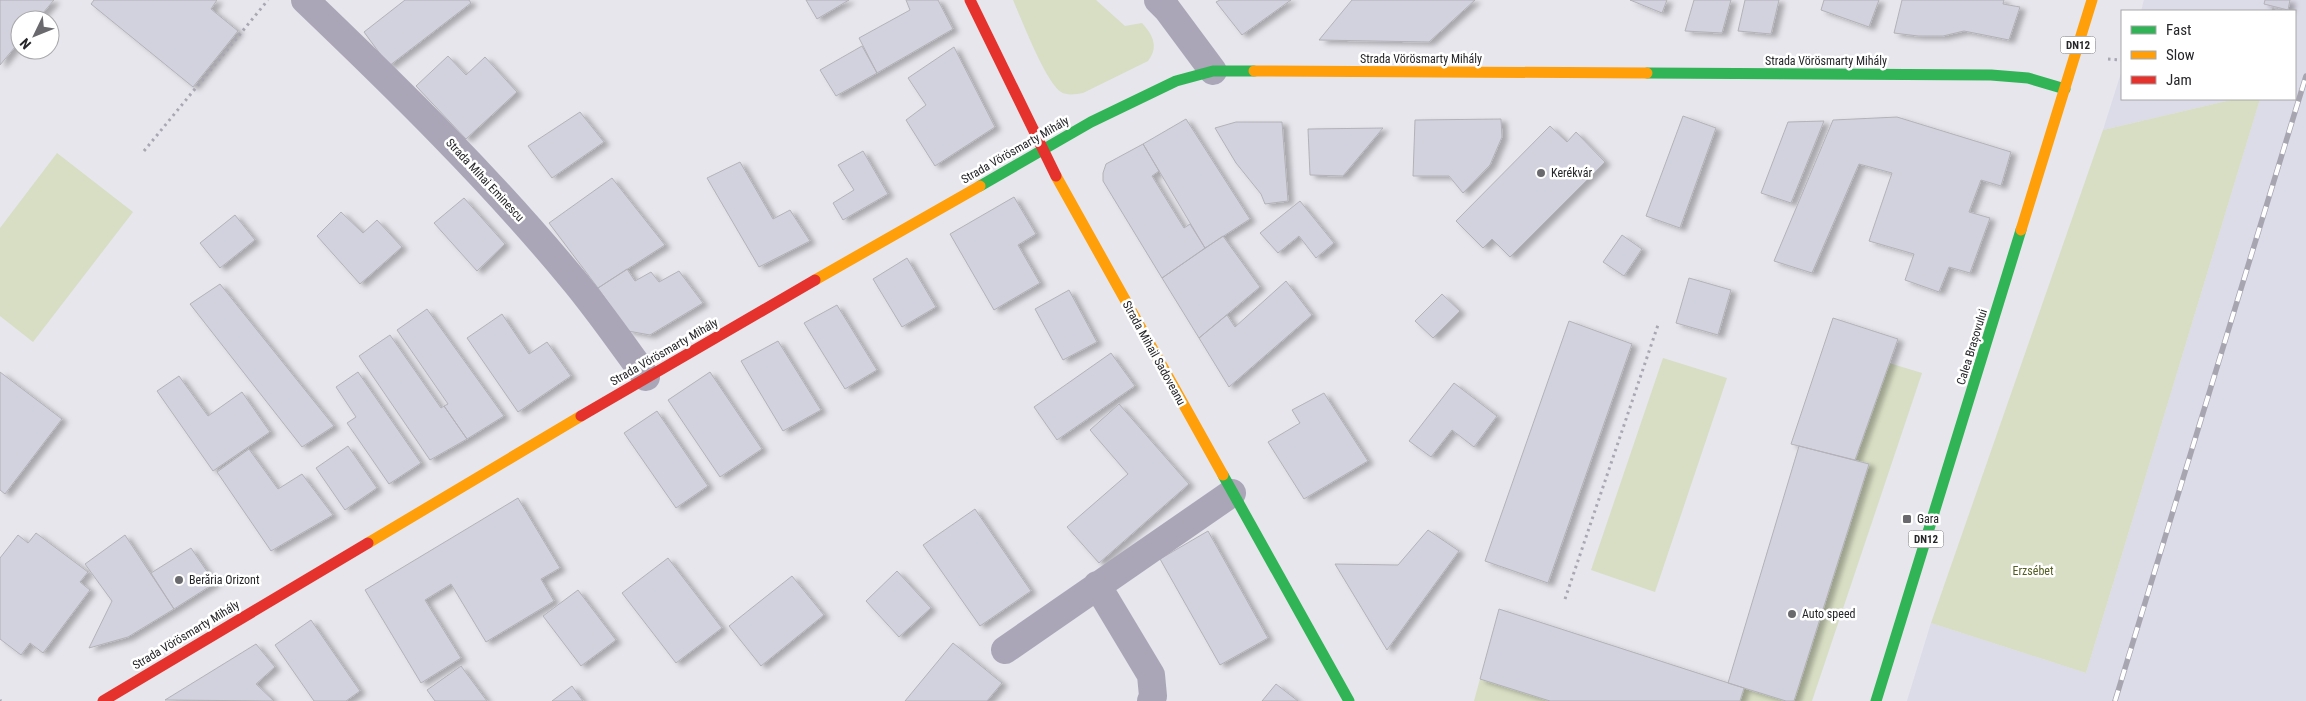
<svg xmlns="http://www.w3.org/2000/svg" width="2306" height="701" viewBox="0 0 2306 701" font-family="'Roboto Condensed',sans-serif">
<defs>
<filter id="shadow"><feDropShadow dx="5.5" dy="3" stdDeviation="2.5" flood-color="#0004"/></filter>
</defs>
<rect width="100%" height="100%" fill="#e6e6ec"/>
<path fill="#dcdbe8" d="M2144,0H2306V701H1907L1931,623L2086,673L2260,99H2295V11H2141Z
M2122,70V99H2235L2103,130Z"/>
<path fill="#d7dec3" d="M1013,0H1096L1125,26L1142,23C1153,35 1159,47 1148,61L1083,93C1076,94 1068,96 1061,92C1045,81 1022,20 1013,0Z
M2235,99H2260L2086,673L1931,623L2103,130Z
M57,153L133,212L33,342L0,316V228Z
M1663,358L1727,378L1655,592L1591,570Z
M1889,363L1922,373L1812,701H1794L1869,464L1855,460Z
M1480,679L1550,701H1474Z
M1744,688L1786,701H1740Z"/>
<path fill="#d2d1de" stroke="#b2b2b7" filter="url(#shadow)" d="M0,0H54L37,20H20V41L0,65Z
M94,0H217L211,9L238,31L193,87L91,4Z
M405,0H469L471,3L389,66L364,32Z
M806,0H849L817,19Z
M906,0H938L953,29L877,73L859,38L910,10Z
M1220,0H1291L1242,35L1216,2Z
M1352,0H1475L1429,42L1319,40Z
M1630,0H1667L1662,13Z
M1694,0H1731L1722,33L1685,31Z
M1745,0H1779L1771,34L1738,31Z
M1824,0H1879L1869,27L1821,10Z
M1902,0H2004L2003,4L2020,7L2009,40L1964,31L1943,36H1918L1894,33Z
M2265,0H2290L2288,10L2264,4Z
M862,46L877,73L836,96L820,70Z
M954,47L995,127L935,166L906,120L926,105L908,78Z
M448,56L466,75L485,57L517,92L466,139L416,86Z
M580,112L604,142L552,178L528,146Z
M1683,116L1716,128L1680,228L1646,216Z
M1897,117L2011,152L2001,186L1981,180L1969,212L1990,218L1970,273L1949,267L1939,292L1905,280L1914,254L1869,241L1892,173L1859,164L1812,273L1774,261L1833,120Z
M1186,119L1250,219L1205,248L1143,144Z
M1501,119L1502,137L1490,165L1463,193L1449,176H1413L1415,120Z
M1824,121L1791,203L1761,193L1788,122Z
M1236,122H1282L1288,201L1265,204L1261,194L1236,163L1215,128Z
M1550,126L1567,142L1576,132L1605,162L1510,257L1492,239L1483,248L1456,221Z
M1383,128L1343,176L1310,175L1308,129Z
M1143,144L1159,171L1152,176L1184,228L1190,224L1205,248L1162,278L1103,181V173L1106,164Z
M863,151L888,194L843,220L833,203L854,190L838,165Z
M740,162L773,219L790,210L810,241L759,267L707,178Z
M612,178L665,245L598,288L549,223Z
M1014,197L1036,234L1018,245L1040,283L994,310L950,234Z
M464,198L505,244L477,271L434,223Z
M1300,201L1334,243L1316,258L1299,236L1278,253L1260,233Z
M341,212L363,233L377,220L402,247L360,284L317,236Z
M235,215L255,240L220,268L200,243Z
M1622,235L1642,249L1624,276L1603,262Z
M1223,236L1260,287L1199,338L1162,278Z
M907,258L936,307L902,327L873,279Z
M627,269L635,281L651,272L659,282L679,271L703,303L650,335L628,331L598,288Z
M1689,278L1731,290L1718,335L1676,323Z
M1286,281L1312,315L1229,387L1199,338L1227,315L1235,327Z
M220,284L334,426L302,447L190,304Z
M1069,290L1097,342L1063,360L1035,309Z
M1442,294L1460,311L1433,338L1415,321Z
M837,305L877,370L845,389L804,323Z
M427,309L504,416L467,439L444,406L448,404L397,330Z
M502,314L529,354L547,342L571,376L518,412L467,338Z
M1833,318L1898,339L1855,460L1791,444Z
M1569,321L1632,344L1548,583L1485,561Z
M390,335L441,408L444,406L467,439L430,460L359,356Z
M778,341L821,410L783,431L741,361Z
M1111,353L1135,386L1057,440L1034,407Z
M0,372L62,419L5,494L0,490Z
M358,372L421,463L389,484L347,423L356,417L336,387Z
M710,372L762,449L720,477L668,400Z
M179,376L208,416L242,392L270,432L213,471L157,391Z
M1454,383L1497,416L1474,447L1452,430L1431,457L1409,441Z
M1324,393L1368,461L1304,499L1268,442L1300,423L1292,410Z
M1119,404L1189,484L1099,563L1067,527L1128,474L1090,430Z
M657,411L708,486L676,508L624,433Z
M348,446L377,488L345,510L316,468Z
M1799,446L1869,464L1794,701H1786L1728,683Z
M249,449L278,489L302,474L333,515L271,551L217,472Z
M518,498L560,568L541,579L554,601L486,642L451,584L425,600L461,658L421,683L365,590Z
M975,509L1031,591L980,626L923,545Z
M1428,530L1459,551L1387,650L1335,564L1398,565Z
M1208,531L1268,638L1220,665L1160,559Z
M36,533L88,572L80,582L90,590L43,653L30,643L21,655L0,639V558L18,535L28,543Z
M125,535L174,609L128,637L89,648L112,601L85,564Z
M191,548L215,583L174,609L151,573Z
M668,558L722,628L676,663L622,593Z
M897,571L931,608L899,637L866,601Z
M792,576L824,615L761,666L729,626Z
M578,590L616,640L581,666L543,616Z
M1499,609L1744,688L1740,701H1550L1480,679Z
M311,620L360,691L346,701H314L275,645Z
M953,643L1002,683L987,701H905Z
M256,644L275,667L256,684L274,701L165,700Z
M461,666L487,701H435L427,690Z
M1276,684L1298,701H1262Z
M572,686L583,701H552Z"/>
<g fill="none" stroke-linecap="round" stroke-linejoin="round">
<path stroke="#aaa7b3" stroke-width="3" stroke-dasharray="2.5 4" stroke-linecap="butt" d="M2273,11L2275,7
M2108,59L2122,60
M144,151L268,0
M1565,599L1659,322
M0,700L1,701"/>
<path stroke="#aaa6b7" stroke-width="28" d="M305,0C398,89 489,178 571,277C598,309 622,344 646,377
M1158,0L1167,9L1213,71
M1097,585L1151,675L1153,696L1151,701
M1005,650L1232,493"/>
<path stroke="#30b455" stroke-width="11" d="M1647,73L1991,75L2028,78L2065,89
M980,186L1091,122L1176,81L1213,71H1254
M1223,475L1349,701
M1876,701L2021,230"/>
<path stroke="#ff9f0a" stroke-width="11" d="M1254,71L1647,73
M1056,176L1223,475
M2021,230L2092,0
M815,280L980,186
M368,543L581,416"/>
<path stroke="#e5322d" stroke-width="11" d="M970,0L1056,176
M581,416L815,280
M103,701L368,543"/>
<g stroke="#a7a5b0" stroke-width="5.5">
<path id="rail" d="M2115,701L2306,76"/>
</g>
<use href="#rail" stroke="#fff" stroke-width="4" stroke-dasharray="11" stroke-linecap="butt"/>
</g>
<g fill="#69696e" stroke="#fff" stroke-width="2">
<circle cx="1541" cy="173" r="5"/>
<rect x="1902" y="514" width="10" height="10" rx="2.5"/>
<circle cx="179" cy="580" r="5"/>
<circle cx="1792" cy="614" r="5"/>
</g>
<g text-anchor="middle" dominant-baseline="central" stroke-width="5" stroke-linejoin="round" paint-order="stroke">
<g fill="#fff" stroke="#67676a" stroke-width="1">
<rect x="2060.5" y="36.5" width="35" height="17" rx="4"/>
<rect x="1908.5" y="530.5" width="35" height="17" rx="4"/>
</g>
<g font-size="11" font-weight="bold" fill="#26262a">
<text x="2078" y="45">DN12</text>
<text x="1926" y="539">DN12</text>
</g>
<g font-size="12" fill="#26262a" stroke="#fff">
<text x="1421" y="59">Strada Vörösmarty Mihály</text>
<text x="1826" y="61">Strada Vörösmarty Mihály</text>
<text transform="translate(1015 150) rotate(-30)">Strada Vörösmarty Mihály</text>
<text transform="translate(485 180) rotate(47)">Strada Mihai Eminescu</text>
<text transform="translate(1972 347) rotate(-73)">Calea Brașovului</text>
<text transform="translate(664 352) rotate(-30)">Strada Vörösmarty Mihály</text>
<text transform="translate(1154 353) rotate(61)">Strada Mihail Sadoveanu</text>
<text transform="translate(186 635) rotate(-31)">Strada Vörösmarty Mihály</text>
</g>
<g font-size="12" fill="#26262a" stroke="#fff" text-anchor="start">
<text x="1551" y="173">Kerékvár</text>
<text x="1917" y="519">Gara</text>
<text x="189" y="580">Berăria Orizont</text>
<text x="1802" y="614">Auto speed</text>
</g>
<g font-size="12" fill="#545e20" stroke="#fff">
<text x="2033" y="571">Erzsébet</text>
</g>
</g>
<rect x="2121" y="10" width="175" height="90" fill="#ffffff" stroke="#a8a8aa"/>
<rect x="2131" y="26" width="25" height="8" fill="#30b455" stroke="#a8a8aa"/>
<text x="2166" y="35" font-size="15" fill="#26262a">Fast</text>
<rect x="2131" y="51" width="25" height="8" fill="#ff9f0a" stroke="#a8a8aa"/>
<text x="2166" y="60" font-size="15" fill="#26262a">Slow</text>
<rect x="2131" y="76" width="25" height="8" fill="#e5322d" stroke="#a8a8aa"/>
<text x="2166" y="85" font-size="15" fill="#26262a">Jam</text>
<g transform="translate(35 35) rotate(227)"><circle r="24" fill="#ffffff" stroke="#a8a8aa"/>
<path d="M0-4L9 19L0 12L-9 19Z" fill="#69696e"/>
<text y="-8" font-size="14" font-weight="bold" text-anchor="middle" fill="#26262a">N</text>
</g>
</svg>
